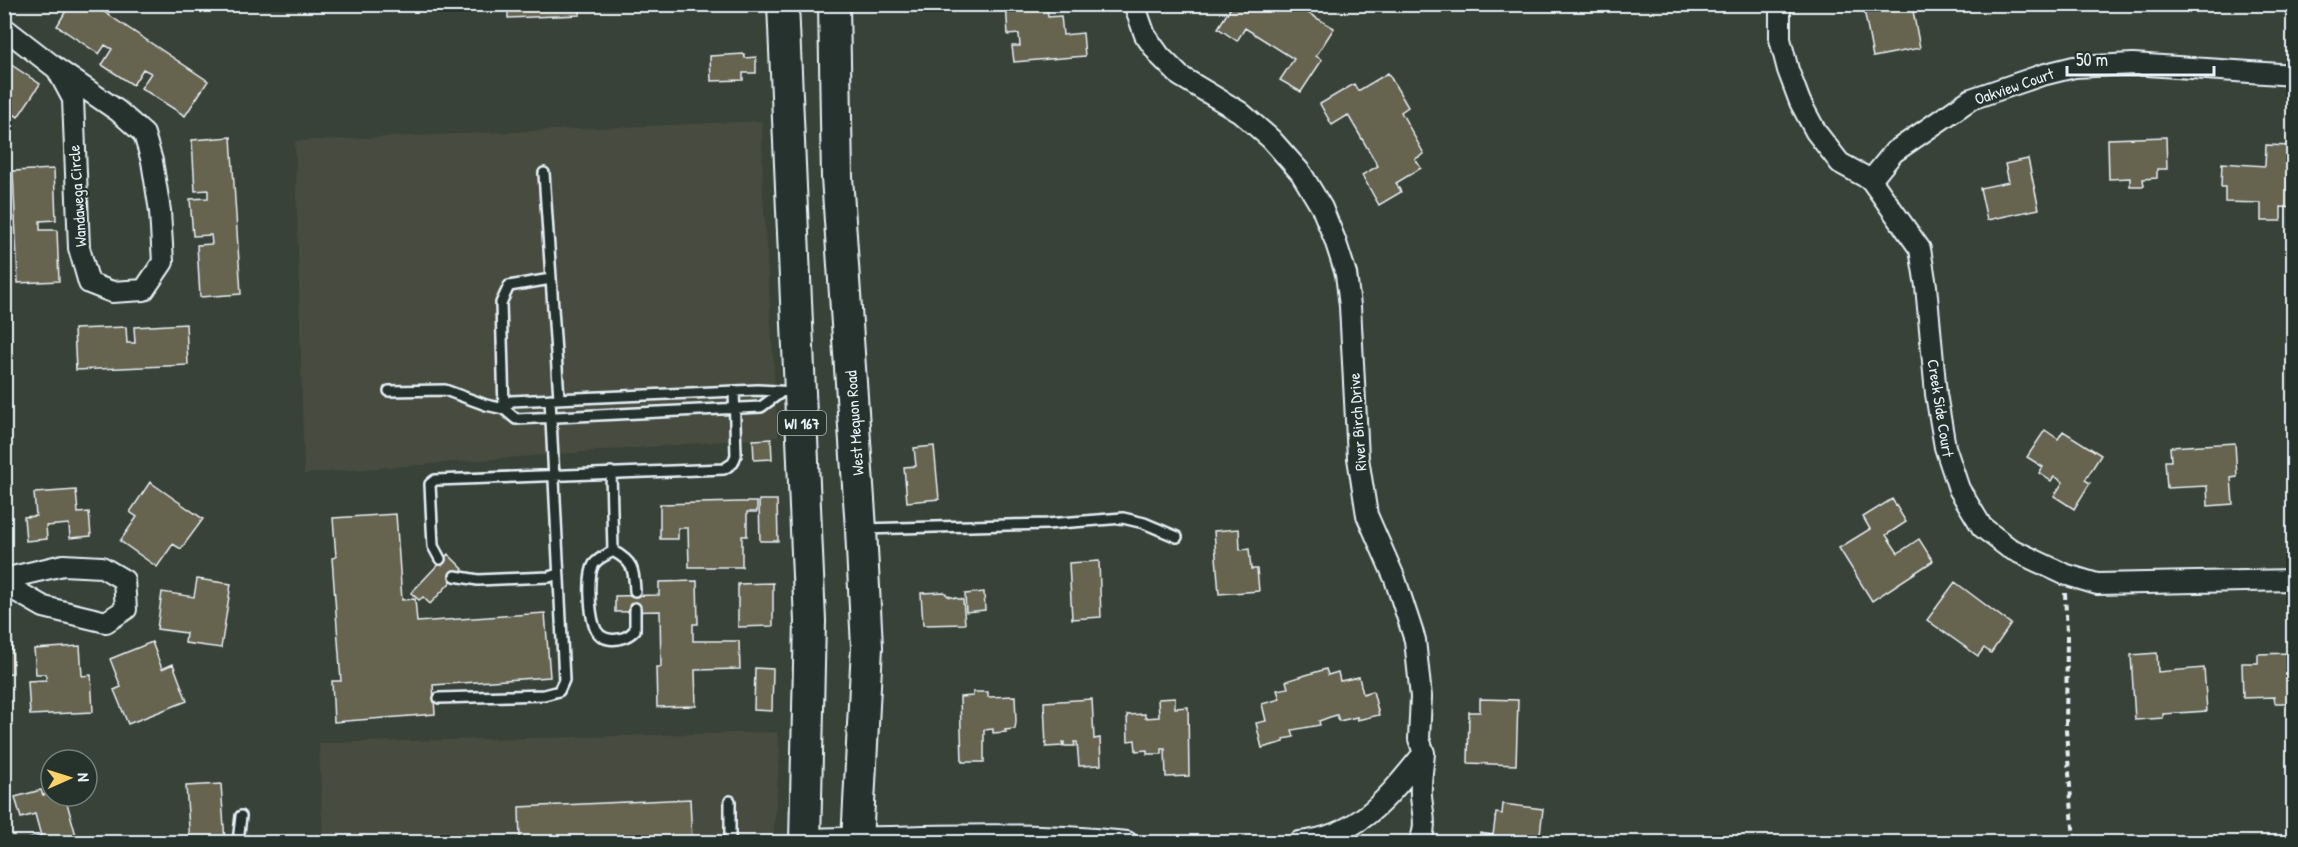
<svg xmlns="http://www.w3.org/2000/svg" width="2298" height="847" viewBox="0 0 2298 847" font-family="'Patrick Hand',sans-serif">
<rect width="100%" height="100%" fill="#394238"/>
<filter id="ink" filterUnits="userSpaceOnUse"><feTurbulence type="fractalNoise" baseFrequency=".0167" numOctaves="2"/><feDisplacementMap in="SourceGraphic" scale="12" xChannelSelector="R" yChannelSelector="G"/><feConvolveMatrix kernelMatrix="1 2 1 2 8 2 1 2 1" color-interpolation-filters="sRGB"/></filter>
<g filter="url(#ink)">
<path fill="#464c3f" d="M762,121L763,193L778,437L304,474L295,141Z
M777,732L780,751L773,842H323L319,743Z"/>
<path fill="#666450" stroke="#e8f1f8" stroke-width="1.5" d="M70,4H92L208,81L185,116L141,88L151,73L143,69L133,85L102,65L112,49L105,45L99,54L57,26Z
M508,4H580V15L508,18Z
M1006,4H1059V7L1047,8L1048,17L1061,16L1063,35L1083,33L1085,56L1014,62L1012,46H1020L1019,34L1008,35Z
M1233,4H1303L1301,9L1334,28L1316,56L1322,60L1301,92L1280,80L1294,59L1245,28L1237,41L1218,28Z
M1863,4H1939V6L1913,11L1920,48L1873,57Z
M744,54L745,58L756,57V73H743V80L711,81L710,56Z
M4,60L40,84L18,117L4,108Z
M1388,73L1408,107L1401,112L1424,154L1415,159L1421,168L1396,183L1401,192L1379,205L1362,175L1378,166L1348,115L1332,125L1320,104L1354,84L1358,91Z
M231,137L241,294L200,297L197,245L212,244L211,235L193,236L190,199L208,198V190L195,191L192,140Z
M2166,137L2167,169H2157V178L2143,179L2144,186H2130V178L2109,179L2108,139Z
M2266,145L2291,146L2290,174H2294V208L2281,207V221H2261V203L2225,202V187H2221L2222,163L2265,166Z
M2028,159L2039,209L1987,220L1980,188L2009,182L2005,164Z
M54,169L56,220L40,221V230H57L59,281L18,283L13,171Z
M186,324L188,365L76,370L74,329L126,327L127,343H135L134,327Z
M2045,430L2058,439L2063,431L2101,455L2085,480L2090,483L2074,509L2054,496L2063,482L2054,476L2051,481L2039,473L2043,467L2027,457Z
M771,439L772,459L754,460L753,440Z
M2235,443L2237,477L2231,478L2233,504L2208,506L2207,486L2167,488L2165,461H2171L2170,447Z
M934,446L939,499L907,502L904,467L916,466L914,448Z
M150,482L203,519L181,549L173,544L157,567L120,541L137,517L130,512Z
M76,490L78,513L89,512L91,536L70,538L69,524L46,526L47,539L26,541L24,517L36,516L34,493Z
M1892,499L1906,522L1886,535L1898,553L1919,539L1933,561L1872,601L1839,548L1870,529L1863,517Z
M759,500H777L778,541H760Z
M740,502H757V512H747V536H742V567H689L688,528H678V539H660V504Z
M396,514L402,600L415,599L417,622L545,613L550,677L433,685L435,714L334,722L332,681H341L332,558L336,557L333,518Z
M1239,529L1240,550L1249,549L1251,569H1257L1259,591L1219,594L1214,531Z
M448,554L463,569L430,604L423,597L419,600L411,593Z
M1099,561L1101,617L1072,619L1069,563Z
M197,579L231,584L221,648L185,643L186,633L157,629L162,592L194,597Z
M697,581L698,624H693V641H739L740,669L695,670L696,706L657,707L656,667H661L660,611L615,612V596L659,595V582Z
M1955,582L2011,624L1991,653L1984,648L1978,656L1927,620Z
M773,583V626L738,627V584Z
M944,592L948,596L963,600L965,624L923,625L921,593Z
M984,592L985,610L966,612L965,594Z
M12,638L13,673L4,674V639Z
M152,642L162,669L173,664L187,701L128,724L114,690L121,687L110,659Z
M80,646L82,676L91,675L93,712L30,715L28,681L46,680V674H36L34,649Z
M2291,647H2294V703H2275L2274,697L2243,698L2242,663H2258V654L2291,653Z
M2157,653L2158,672L2204,668L2207,711L2163,714V718L2135,720L2131,655Z
M755,668L773,669L772,711L754,710Z
M1326,669L1328,675L1338,672L1340,681L1359,677L1363,694L1373,691L1379,715L1357,720V717L1339,721L1337,715L1330,717L1319,721L1320,725L1292,730L1294,737L1283,739L1284,742L1262,748L1256,723L1266,721L1262,704L1280,699L1277,690L1288,688L1286,681Z
M973,692H988V697L1015,696L1016,722L1015,729L1005,730L1006,732L993,733V729L984,730V762H962L960,697L973,696Z
M1175,698V708L1188,707L1189,776L1166,777L1165,749H1162V754H1147V750L1136,751L1135,740L1128,741L1127,715L1145,714V718L1159,717L1158,699Z
M1092,699L1094,739L1100,738L1101,765L1079,766L1077,742H1074L1075,746H1064V742H1062L1063,746L1046,747L1044,702Z
M1480,699L1518,700L1516,765L1468,763L1469,712H1480Z
M221,784L225,842H190L186,786Z
M41,790L43,795L51,793V796H65L77,839L65,842H30L29,839L41,836L35,814L21,818L15,797Z
M690,799L692,842H520L519,807Z
M1503,804L1543,809L1539,842H1478L1480,833L1493,835L1496,813L1502,814Z"/>
<g fill="none" stroke-linecap="round" stroke-linejoin="round">
<g stroke="#e8f1f8" stroke-width="14">
<path id="lane" d="M544,173L559,398
M389,391L445,390L486,405L504,409L501,303L509,286L551,279
M780,393L761,407L516,419L504,409L511,401L758,390L795,392
M611,472L613,551
M863,529L1047,524L1123,518L1144,523L1177,537
M613,551C607,555 598,558 594,564C587,575 590,612 594,625C599,644 623,643 635,630V608
M613,551C633,562 634,569 635,591
M440,559L433,546L430,484L435,480L724,469L733,463L736,455L734,391
M455,576L478,580L549,577L558,574
M439,698L544,695L559,691L564,680L550,399
M730,801V842
M238,842L241,816"/>
</g>
<g stroke="#e8f1f8" stroke-width="24">
<path id="street" d="M1134,4L1145,35L1160,56L1180,76L1240,112L1271,139L1301,173L1322,208L1335,240L1346,274L1350,306L1358,458L1367,515L1395,579L1415,640L1421,697L1419,739L1424,753C1388,797 1359,837 1299,842
M1780,4V39L1788,70L1800,102L1816,132L1840,163L1871,180L1920,249L1926,286L1936,394L1945,447L1959,489L1982,527L2009,548L2064,574L2097,584L2294,580
M4,28L57,69L118,111L144,134L152,161L160,211L163,262L144,290L112,292L89,283L79,248L73,99L57,69
M1871,180L1894,152L1971,99L2042,75L2074,67L2133,64L2294,75
M4,579L63,565L102,567L124,580L126,609L106,622L44,607L4,584
M805,839C914,837 1018,830 1127,842
M1419,842C1428,828 1422,811 1421,796C1420,782 1423,767 1424,753"/>
</g>
<g stroke="#e8f1f8" stroke-width="34">
<path id="primary" d="M783,4L810,621L805,842
M834,4L837,177L861,529L867,647L857,842"/>
</g>
<path stroke="#e8f1f8" stroke-width="4" stroke-dasharray="6 4.5" stroke-linecap="butt" d="M2065,593L2067,633L2066,730L2074,842"/>
<use href="#lane" stroke="#26332d" stroke-width="9"/>
<use href="#street" stroke="#26332d" stroke-width="20"/>
<use href="#primary" stroke="#26332d" stroke-width="30"/>
</g>
</g>
<g text-anchor="middle" dominant-baseline="central" stroke-width="4.5" stroke-linejoin="round" paint-order="stroke">
<rect fill="#26332d" stroke="#aeb8bb" stroke-width="1.5" x="778" y="411" width="48" height="24" rx="4.5"/>
<g font-size="15" font-weight="bold" fill="#e8f1f8">
<text x="802" y="423">WI 167</text>
</g>
<g font-size="16" fill="#e8f1f8" stroke="#26332d">
<text transform="translate(2014 86) rotate(-19)">Oakview Court</text>
<text transform="translate(77 196) rotate(-94)">Wandawega Circle</text>
<text transform="translate(1941 408) rotate(81)">Creek Side Court</text>
<text transform="translate(1357 422) rotate(-94)">River Birch Drive</text>
<text transform="translate(854 423) rotate(-94)">West Mequon Road</text>
</g>
</g>
<rect width="2298" height="847" fill="none" stroke="#26332d" stroke-width="24"/>
<rect x="12" y="12" width="2274" height="823" fill="none" stroke="#e8f1f8" stroke-width="2" filter="url(#ink)"/>
<g transform="translate(69 778) rotate(87)"><circle r="28" fill="#26332d" stroke="#747f7e" stroke-width="1.5"/>
<path d="M0-4.5L10 22L0 15L-10 22Z" fill="#ffd166"/>
<text y="-9" font-size="16" font-weight="bold" text-anchor="middle" fill="#e8f1f8">N</text>
</g>
<path d="M2067 66v9h147v-9" fill="none" stroke="#e8f1f8" stroke-width="3"/>
<text x="2076" y="66" font-size="18" fill="#e8f1f8" stroke="#26332d" stroke-width="4.5" paint-order="stroke">50 m</text>
</svg>
